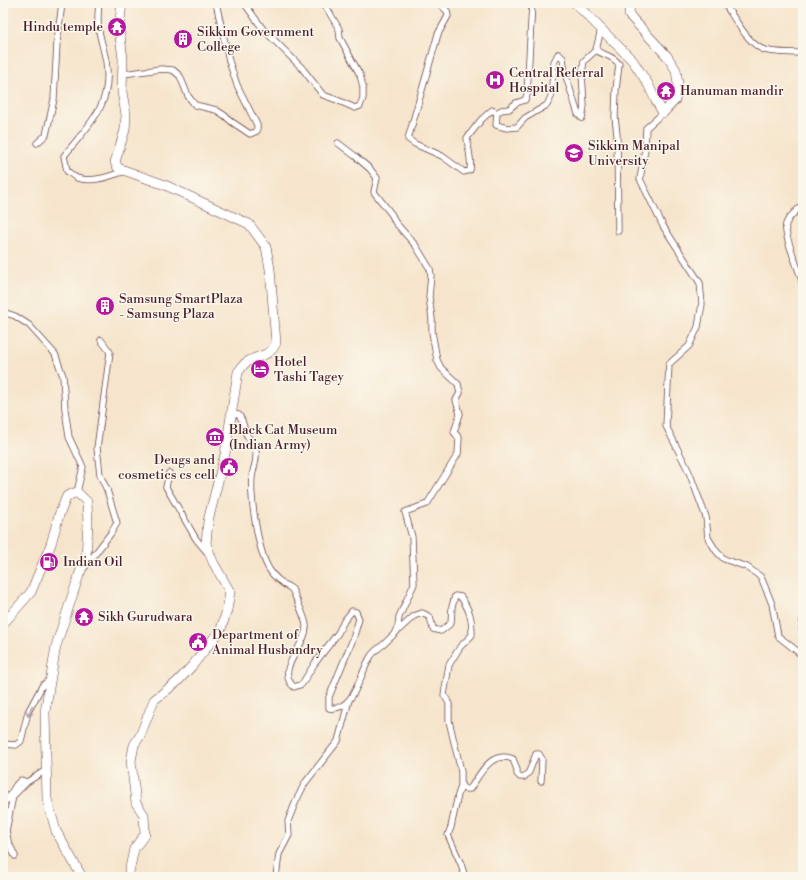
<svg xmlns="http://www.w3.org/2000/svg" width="806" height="880" viewBox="0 0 806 880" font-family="'Libre Bodoni',serif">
<rect width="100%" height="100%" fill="#fbf7ec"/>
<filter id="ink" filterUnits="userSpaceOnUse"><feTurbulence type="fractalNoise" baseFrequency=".025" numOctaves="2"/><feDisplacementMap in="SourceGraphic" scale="8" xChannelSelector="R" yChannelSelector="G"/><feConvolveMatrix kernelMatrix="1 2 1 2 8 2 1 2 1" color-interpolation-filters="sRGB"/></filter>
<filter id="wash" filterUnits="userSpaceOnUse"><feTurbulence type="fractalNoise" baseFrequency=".012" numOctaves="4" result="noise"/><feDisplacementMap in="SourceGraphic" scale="16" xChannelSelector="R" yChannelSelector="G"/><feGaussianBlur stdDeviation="0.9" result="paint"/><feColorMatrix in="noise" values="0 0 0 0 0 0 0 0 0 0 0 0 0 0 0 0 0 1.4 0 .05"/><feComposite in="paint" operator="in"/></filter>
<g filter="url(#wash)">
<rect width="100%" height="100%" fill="#f6e5cc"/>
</g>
<g filter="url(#ink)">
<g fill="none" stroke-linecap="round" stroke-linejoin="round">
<g stroke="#643d43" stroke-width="7">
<path id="minor" d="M99,3C98,12 97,22 99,31C101,41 104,51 106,61C113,106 89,124 64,156L67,171C70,173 74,177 77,178C93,183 110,176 125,171
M244,3L263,29L302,68L323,95L337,100L355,108L360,106L363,98V87L360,75L340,38L339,29L325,5
M439,3L447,11L448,16L438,34L408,139L415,144L442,156L464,172L470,170C472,160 468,149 467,138L481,120L492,110L497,113
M724,3C734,17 747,42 762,49C774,54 791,52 803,53
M596,50L601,29
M123,74L161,69L173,70L180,76L188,96L195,105L216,110L224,115L232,122L250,134L257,131V125L237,85L229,61L216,3
M497,113L496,125L507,128L517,127L525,118L547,105L551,97L554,62L558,54L563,58L565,73L578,114L582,118L584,106L582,73L584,61L596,50C605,56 612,55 619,64L616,90L615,117L617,135L618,231
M497,113L501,110L509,109L516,103L525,100L527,95L532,3
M663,113L646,128L645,149L640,179L663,226L700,283L702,304L698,327L689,346L669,364L666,426L689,472L706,517L708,538L717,552L724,559L747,567L761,577L772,604L778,636L797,651L803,657
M37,143L46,135L54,99L57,43L62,3
M338,143L355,156L370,169L377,178L374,192L392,215L395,222L416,246L430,269L431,275L429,297L432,319V332L437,360L441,368L458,384L460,393L456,400L460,414L454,432L459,438L458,454L427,504L405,512L412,537L414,584L399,617L398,626L395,632
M803,205C797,210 789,216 786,224C783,236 800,270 803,285
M3,312L15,316L29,325L55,354L63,376L65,409L69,437L83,467L77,492
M232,414L239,415C244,422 243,424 245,432C248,439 256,444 256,453C257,461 253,469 252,477C250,498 258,551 269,569C274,578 283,584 292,589C295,597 306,618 306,626C307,646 274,669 294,687L302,684L315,663L338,633L344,621L352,611L356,612L359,619L353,639L329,697V708C355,712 360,672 371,656C374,651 380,647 384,644C394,634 404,625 414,616L422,613L430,617L433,629L441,631L451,623L452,607L455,596L461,597C470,611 472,618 472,635L460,647L449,665L444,695L449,703V721L461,771V786L458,795L451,827L448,835L461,864L465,877
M169,473L166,487L196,539L206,551
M85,567L111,533L117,523L107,490L100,475L97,448L110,352L101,340
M803,620L802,629L803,631
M3,744L16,745L21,741L28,712L42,686L50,679
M461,786L465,789H470C480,774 491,750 513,759L517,770V774L520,777H524L529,772L536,754H539L542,759L541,781
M6,801L16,785L21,780L27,782
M15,856L8,841L6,831L13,796L27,782L46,770
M276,877L279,854L289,835L288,821L296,801L305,783L338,741L349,700"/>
</g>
<g stroke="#643d43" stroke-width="10">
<path id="primary" d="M3,624L31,592L51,544L59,515L67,496L77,492L87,502L88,524L86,558L79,575L56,646L45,712L47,799L56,831L82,877"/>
</g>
<g stroke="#643d43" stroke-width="10">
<path id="trunk" d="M122,3L119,28L123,59L122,92L126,115L125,130L115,162L118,168L165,185L249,224L266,247L270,269L276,343C269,358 259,354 247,362C243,364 241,369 238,372L225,454L208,521L206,544L213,562L230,592L227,610L221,629L192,666L177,682L154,700L140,736L134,745L131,761L136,803L144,815L145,834L134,849L128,877
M575,3L633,61L648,84L655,99L663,113L675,100L678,84L676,70L667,56L629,15L630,3"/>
</g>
<use href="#minor" stroke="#fff" stroke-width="5.5"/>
<use href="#primary" stroke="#fff" stroke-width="9"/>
<use href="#trunk" stroke="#fff" stroke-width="9"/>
</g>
<defs><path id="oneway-shaft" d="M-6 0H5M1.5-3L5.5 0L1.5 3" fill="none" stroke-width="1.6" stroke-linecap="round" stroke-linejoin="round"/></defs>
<use stroke="#ae9aa0" href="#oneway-shaft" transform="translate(30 711) rotate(112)"/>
</g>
<defs>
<g id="temple-disc" transform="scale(1)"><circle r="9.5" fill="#b5179e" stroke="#fbf7ec"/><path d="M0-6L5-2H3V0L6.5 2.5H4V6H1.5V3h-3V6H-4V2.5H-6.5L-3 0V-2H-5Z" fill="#fff"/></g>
<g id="building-disc" transform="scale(1)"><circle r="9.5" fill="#b5179e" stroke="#fbf7ec"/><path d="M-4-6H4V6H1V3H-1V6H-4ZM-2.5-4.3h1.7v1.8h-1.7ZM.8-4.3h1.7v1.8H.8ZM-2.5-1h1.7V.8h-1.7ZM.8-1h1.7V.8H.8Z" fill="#fff"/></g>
<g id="hospital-disc" transform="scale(1)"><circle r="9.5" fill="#b5179e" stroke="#fbf7ec"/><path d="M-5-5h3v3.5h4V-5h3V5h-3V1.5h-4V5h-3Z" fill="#fff"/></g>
<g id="university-disc" transform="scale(1)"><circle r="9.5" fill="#b5179e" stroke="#fbf7ec"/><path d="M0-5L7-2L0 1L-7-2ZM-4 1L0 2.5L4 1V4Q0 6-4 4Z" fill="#fff"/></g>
<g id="hotel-disc" transform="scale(1)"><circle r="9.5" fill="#b5179e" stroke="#fbf7ec"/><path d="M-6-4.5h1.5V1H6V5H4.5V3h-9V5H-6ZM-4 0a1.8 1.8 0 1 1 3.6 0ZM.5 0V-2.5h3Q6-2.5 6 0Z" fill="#fff"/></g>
<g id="museum-disc" transform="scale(1)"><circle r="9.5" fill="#b5179e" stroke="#fbf7ec"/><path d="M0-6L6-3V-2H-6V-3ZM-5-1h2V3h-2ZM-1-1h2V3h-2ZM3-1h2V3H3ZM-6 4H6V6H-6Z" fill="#fff"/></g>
<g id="civic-disc" transform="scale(1)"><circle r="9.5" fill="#b5179e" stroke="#fbf7ec"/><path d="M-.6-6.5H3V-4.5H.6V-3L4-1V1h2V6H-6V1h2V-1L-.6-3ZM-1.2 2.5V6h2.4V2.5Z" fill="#fff"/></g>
<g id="fuel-disc" transform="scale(1)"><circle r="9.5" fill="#b5179e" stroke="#fbf7ec"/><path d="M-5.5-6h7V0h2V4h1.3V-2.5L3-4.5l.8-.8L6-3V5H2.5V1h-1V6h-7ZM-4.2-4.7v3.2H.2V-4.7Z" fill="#fff"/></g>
</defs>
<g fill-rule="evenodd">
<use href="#temple-disc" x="117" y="27"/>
<use href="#building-disc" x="183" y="39"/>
<use href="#hospital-disc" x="495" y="80"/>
<use href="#temple-disc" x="666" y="91"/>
<use href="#university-disc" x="574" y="153"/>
<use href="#building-disc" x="105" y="306"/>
<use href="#hotel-disc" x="260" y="369"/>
<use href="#museum-disc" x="215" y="437"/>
<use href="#civic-disc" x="229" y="467"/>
<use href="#fuel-disc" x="49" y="562"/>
<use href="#temple-disc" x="84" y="617"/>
<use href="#civic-disc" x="198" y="642"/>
</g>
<g text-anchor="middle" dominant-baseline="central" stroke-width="3" stroke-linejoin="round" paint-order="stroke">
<g font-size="13" fill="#4a1f2b" stroke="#fbf7ec" text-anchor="start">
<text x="103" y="27" text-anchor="end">Hindu temple</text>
<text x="197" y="32">Sikkim Government<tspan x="197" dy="15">College</tspan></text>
<text x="509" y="73">Central Referral<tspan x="509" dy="15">Hospital</tspan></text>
<text x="680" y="91">Hanuman mandir</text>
<text x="588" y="146">Sikkim Manipal<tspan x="588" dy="15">University</tspan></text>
<text x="119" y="299">Samsung SmartPlaza<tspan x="119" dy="15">- Samsung Plaza</tspan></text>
<text x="274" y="362">Hotel<tspan x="274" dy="15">Tashi Tagey</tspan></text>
<text x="229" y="430">Black Cat Museum<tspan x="229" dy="15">(Indian Army)</tspan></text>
<text x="215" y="460" text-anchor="end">Deugs and<tspan x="215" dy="15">cosmetics cs cell</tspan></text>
<text x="63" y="562">Indian Oil</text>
<text x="98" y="617">Sikh Gurudwara</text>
<text x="212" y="635">Department of<tspan x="212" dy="15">Animal Husbandry</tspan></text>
</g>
</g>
<rect width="806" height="880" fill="none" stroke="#fbf7ec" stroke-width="16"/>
</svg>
